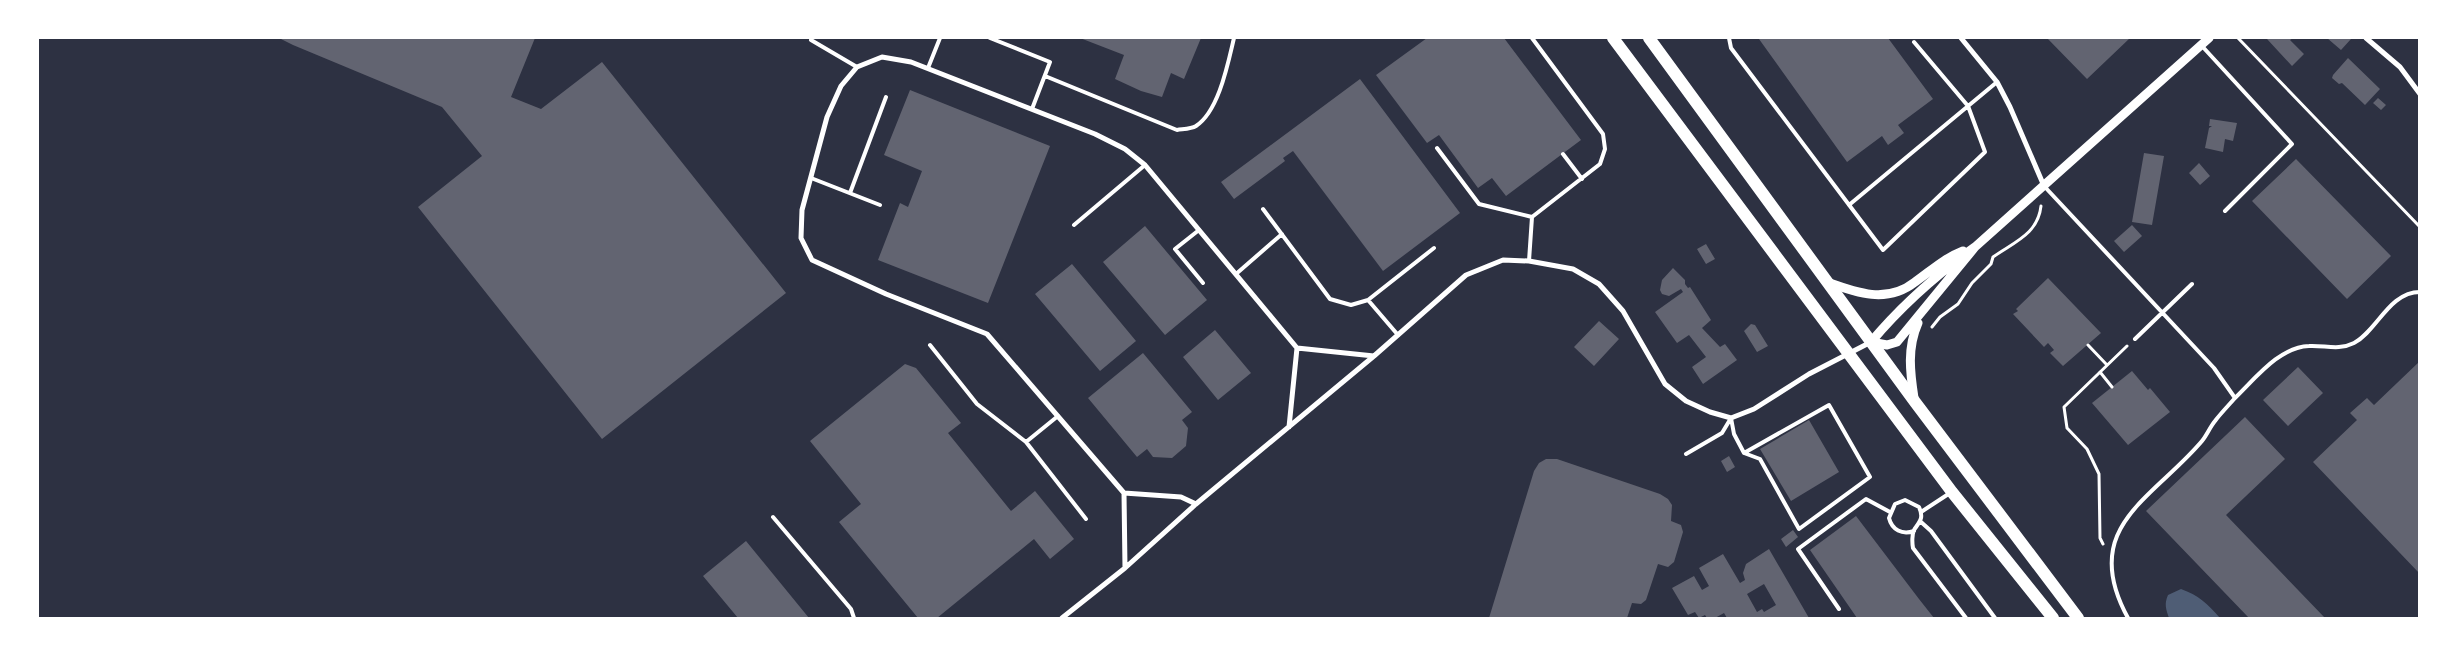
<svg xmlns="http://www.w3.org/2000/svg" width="2457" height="656" viewBox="0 0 2457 656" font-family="'Roboto Condensed',sans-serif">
<rect width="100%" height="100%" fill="#2d3142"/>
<path fill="#4f5d75" d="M2181,589C2198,595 2208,604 2220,618H2169C2166,609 2164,604 2168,595Z"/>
<path fill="#626471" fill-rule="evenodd" d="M282,38H535L511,97L541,109L602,62L786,293L602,439L418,207L482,156L442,107L293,45L281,39Z
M1080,38H1201L1184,79L1171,73L1162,97L1141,91L1115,79L1124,55Z
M1427,38H1504L1581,140L1506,196L1492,178L1478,188L1439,135L1427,143L1376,75Z
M1761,38H1888L1933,99L1898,125L1904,133L1888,145L1882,136L1847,162L1759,39Z
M2047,38H2130L2087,79Z
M2269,38H2293L2290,40L2304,54L2292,66L2267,39Z
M2327,38H2349L2351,39L2341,50Z
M2348,58L2380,89L2365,105L2342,83L2339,84L2332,78L2333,75Z
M1360,79L1460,213L1383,271L1293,151L1283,158L1285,161L1234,199L1221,182Z
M910,90L1050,146L988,303L878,260L900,203L908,207L922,171L884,155Z
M2378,98L2386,105L2381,110L2373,103Z
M2210,119L2237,123L2233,141L2225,139L2223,152L2205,148L2209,128L2212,126H2209Z
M2144,153L2164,156L2152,225L2132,222Z
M2296,159L2391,256L2347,299L2252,201Z
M2199,163L2210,176L2200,185L2189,173Z
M2132,225L2142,236L2124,252L2114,241Z
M1145,226L1207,300L1165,335L1103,262Z
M1706,244L1715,259L1706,264L1697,249Z
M1072,264L1136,341L1100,371L1035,294Z
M1673,268L1685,280V284L1688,288L1690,287L1711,320L1702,328L1720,347L1725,344L1737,360L1703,384L1692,367L1706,357L1689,335L1677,343L1655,312L1683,292L1681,289L1669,296L1662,294L1660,290L1662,280Z
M2048,278L2101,333L2063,366L2050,353L2054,350L2048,343L2044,347L2013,314L2018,311L2016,309Z
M1599,321L1619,339L1594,366L1574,347Z
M1751,324L1755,325L1768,346L1757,352L1744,331Z
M1215,330L1251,373L1218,400L1183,357Z
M1143,353L1192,412L1182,420L1188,428L1186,446L1172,458L1153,457L1147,449L1137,457L1088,398Z
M2420,361V574L2313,462L2357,420L2350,413L2367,398L2374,405Z
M905,364L916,368L961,423L948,433L1011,511L1035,491L1074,539L1050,559L1034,539L937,618H918L839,522L861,504L810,441Z
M2298,367L2323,393L2288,426L2263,400Z
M2132,371L2148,390L2150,388L2170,412L2128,445L2092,403Z
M2245,417L2285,459L2226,515L2325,618H2249L2146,511Z
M1809,420L1839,472L1791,501L1760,449Z
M1729,456L1735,467L1727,472L1721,461Z
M1546,459H1557L1660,494L1668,499L1672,505L1671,521L1681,525L1683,532L1674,562L1668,567L1658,564L1646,600L1641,604L1632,603L1627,618H1489L1534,471L1539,463Z
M1856,516L1919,599L1934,618H1857L1810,550Z
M1793,530L1798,537L1786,547L1781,539Z
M746,541L809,618H738L703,576Z
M1769,549L1809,618H1727L1724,613L1715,618H1707L1705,615L1699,618L1695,612L1688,615L1672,588L1694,576L1702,590L1709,586L1699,568L1723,554L1740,583L1745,580L1743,573L1746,564ZM1764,584L1776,605L1764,612L1762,609L1757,612L1747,594Z"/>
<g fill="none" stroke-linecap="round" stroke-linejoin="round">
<path stroke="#fff" stroke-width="3" d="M2238,38L2420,227
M1932,327L1940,317L1958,304L1972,283L1991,264L1993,257C2014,242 2038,234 2041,206
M2088,345L2107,365
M2100,372L2112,387
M2103,544L2100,538L2099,474L2087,449L2067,428L2064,407L2127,346"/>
<path stroke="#fff" stroke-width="4" d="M990,38L1050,62L1032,109
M1729,38L1731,48L1883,250L1985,152L1968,106L1914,42
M811,40L857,67
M2201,45L2292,144L2225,211
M928,68L940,38
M1045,76L1177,130C1183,129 1191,129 1196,126C1219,111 1228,63 1234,38
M1437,148L1479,204L1532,217
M1563,154L1582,179
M811,178L880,205
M2044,186L2214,368L2235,398C2228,406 2221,413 2215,421C2210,427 2207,435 2202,441C2153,499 2078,527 2128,618
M850,193L886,97
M1849,205L1997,82
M1263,209L1330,299L1351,305L1368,300L1434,248
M1074,225L1145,165
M1199,230L1175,249L1203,283
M1529,261L1532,217L1600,164L1605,149L1603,134L1532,38
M1236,274L1282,234
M1368,300L1398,335
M2135,339L2192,284
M930,345L977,404L1026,442L1086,519
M2235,398C2255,379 2279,347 2309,346C2325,345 2338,351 2354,343C2377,331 2389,292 2420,292
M1731,418L1734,434L1744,453L1760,459L1799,529L1870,477L1829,405L1744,453
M1026,442L1058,416
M1686,454L1722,433L1731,418
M1921,512L1950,493
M773,517L851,609L854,618
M1921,522L1931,531L1995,618
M1914,531C1902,535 1892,530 1889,518L1895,504L1905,500L1919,507C1924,518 1920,521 1914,530C1912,534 1912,543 1913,548L1966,618
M1839,609L1798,549L1866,499L1890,512"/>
<path stroke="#fff" stroke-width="5" d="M1961,38L1997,82L2010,107L2044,186
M2366,38L2400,67L2420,94
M1289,427L1297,348
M1124,493L1181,497L1196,504
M1125,568L1124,493L987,334L886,294L812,260L801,238L802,210L827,117L841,86L857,67L882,57L911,62L1095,134L1125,149L1145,165L1297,348L1374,356
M1062,618L1125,568L1196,504L1374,356L1466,275L1503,260L1529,261L1573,269L1599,284L1623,311L1665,384L1686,401L1710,412L1731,418L1754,409L1809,374L1871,342"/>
<path stroke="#fff" stroke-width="9" d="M1975,247L1897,342L1887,345L1871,342C1902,305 1936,275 1975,247L2209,38
M1827,282C1857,293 1887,304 1915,282C1932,270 1943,259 1963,251
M1914,398C1910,372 1907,348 1918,323"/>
<path stroke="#fff" stroke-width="12" d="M1613,38L1952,492L2053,618
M1649,38L1915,402L2078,618"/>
</g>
<rect width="2457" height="656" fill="none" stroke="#ffffff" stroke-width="78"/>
</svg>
